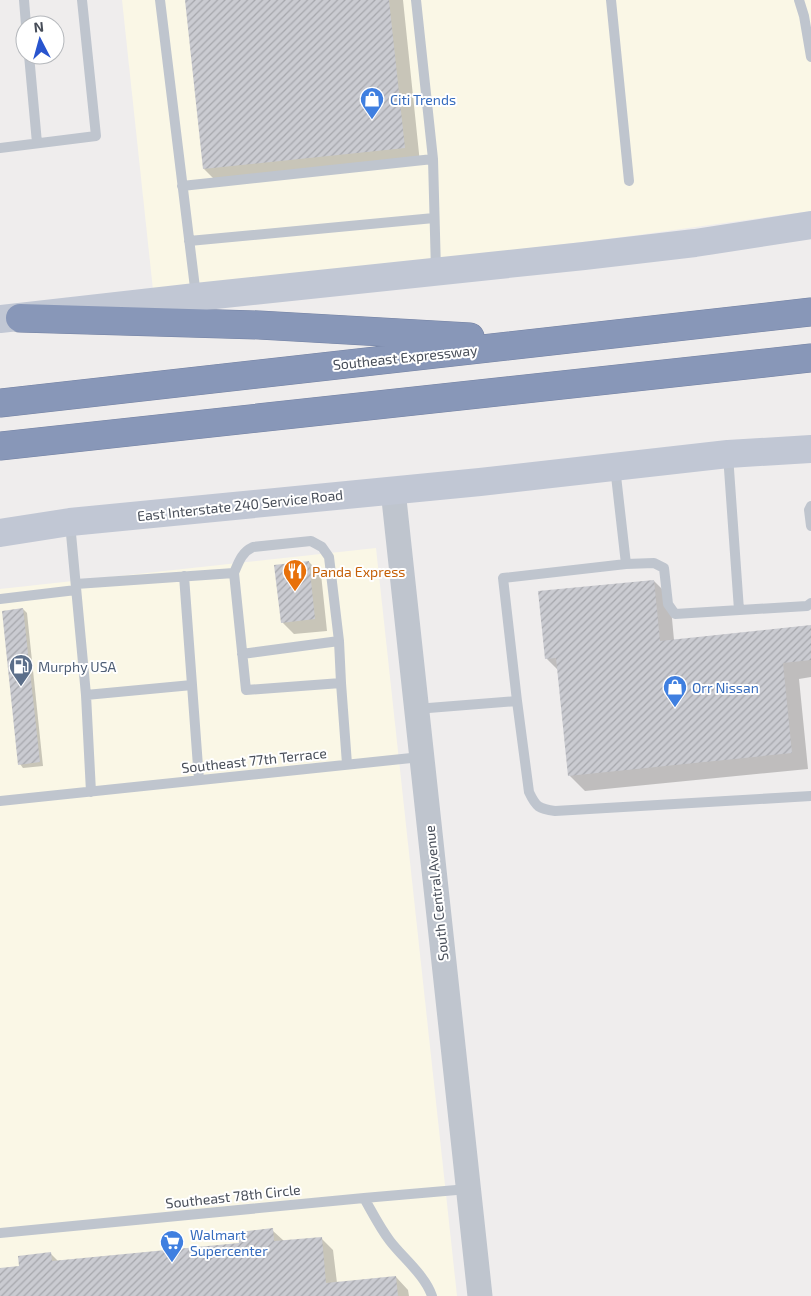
<svg xmlns="http://www.w3.org/2000/svg" width="811" height="1296" viewBox="0 0 811 1296" font-family="'Exo 2',sans-serif">
<defs>
<pattern id="building-hatch" width="6" height="6" patternUnits="userSpaceOnUse" patternTransform="scale(1.25)"><rect width="6" height="6" fill="#cacbd1"/><path d="M-1 1l2-2M0 6l6-6M5 7l2-2" fill="none" stroke="#a6a7ac"/></pattern>
</defs>
<rect width="100%" height="100%" fill="#efeded"/>
<path fill="#faf7e6" d="M122,0H811V211L638,235L493,253L153,290Z
M376,548L457,1296H0V589Z"/>
<path fill="#0003" d="M186,0H403L420,163L220,185L204,169Z
M309,562L321,574L327,631L294,634L282,622Z
M654,581L670,597L674,640L811,627V677L799,679L808,769L585,791L569,775L559,671L546,658Z
M23,609L27,613L43,766L23,768L20,764Z
M272,1230L284,1241L321,1238L333,1250L337,1283L396,1277L408,1290L409,1296H0V1269L21,1267L51,1254L59,1262L240,1244Z"/>
<path fill="url(#building-hatch)" d="M185,0H389L405,148L203,169Z
M309,561L315,619L281,623L274,565Z
M654,580L660,641L811,625V660L783,663L792,753L568,776L556,658L545,659L538,591Z
M23,608L40,762L18,765L2,611Z
M273,1228L274,1241L322,1237L326,1283L396,1276L398,1296H0V1268L19,1266L18,1256L51,1252L52,1261L239,1243L238,1232Z"/>
<g fill="none" stroke-linecap="round" stroke-linejoin="round">
<g stroke="#7482a3" stroke-width="29">
<path id="motorway" d="M20,318L259,325L470,337
M0,403L811,312
M0,446L811,358"/>
</g>
<path stroke="#bfc5ce" stroke-width="10" d="M24,0L26,25
M160,0L196,296
M416,0L433,159L436,271
M611,0L629,181
M799,0L804,16L811,57
M29,55L37,143
M0,148L96,136L82,0
M182,186L433,159
M189,241L434,218
M728,455L739,610
M811,506L809,510L811,526
M70,523L86,695L91,792
M626,564L654,563L664,568L668,604L675,614L807,606L811,603
M234,573C239,561 242,552 253,547L311,541L322,547L329,557L339,641L341,683
M184,576L199,780
M76,584L234,573L246,690L341,683L347,764
M0,599L76,590
M242,654L339,641
M86,695L192,685
M517,701L529,792C536,807 539,809 555,811L811,796
M416,709L517,701L503,578L626,564L615,467
M0,801L421,757
M364,1198C372,1212 380,1228 390,1241C403,1258 425,1275 432,1296
M0,1233L364,1198L468,1189"/>
<path stroke="#bfc5ce" stroke-width="25" d="M393,490L480,1296"/>
<path stroke="#c1c7d4" stroke-width="28" d="M0,319L196,297L584,256L695,243L811,225
M0,533L70,522L480,482L728,454L811,449"/>
<use href="#motorway" stroke="#8897b8" stroke-width="28"/>
</g>
<defs>
<g id="shop-pin" transform="scale(1.25)"><path d="M0 17L-7.5 6A9.5 9.5 0 1 1 7.5 6Z" fill="#3f7fe0" stroke="#fff"/><path d="M-5-2.5h2.3a2.7 3.5 0 0 1 5.4 0H5L5.5 6h-11ZM-1.5-2.5h3a1.5 2.3 0 0 0-3 0Z" fill="#fff"/></g>
<g id="restaurant-pin" transform="scale(1.25)"><path d="M0 17L-7.5 6A9.5 9.5 0 1 1 7.5 6Z" fill="#e8710a" stroke="#fff"/><path d="M-5-6h1v4h1v-4h1v4h1v-4h1v5L-1.5 .5V6h-2V.5L-5-1ZM5-6V6H3V1.5H1.5Q1.5-4 5-6Z" fill="#fff"/></g>
<g id="fuel-pin" transform="scale(1.25)"><path d="M0 17L-7.5 6A9.5 9.5 0 1 1 7.5 6Z" fill="#5c6f8a" stroke="#fff"/><path d="M-5.5-6h7V0h2V4h1.3V-2.5L3-4.5l.8-.8L6-3V5H2.5V1h-1V6h-7ZM-4.2-4.7v3.2H.2V-4.7Z" fill="#fff"/></g>
<g id="supermarket-pin" transform="scale(1.25)"><path d="M0 17L-7.5 6A9.5 9.5 0 1 1 7.5 6Z" fill="#3f7fe0" stroke="#fff"/><path d="M-6-5.5h2.5l.6 2H6L4.5 2H-2.5L-4.4-4H-6ZM-1.5 3.2a1.3 1.3 0 1 0 .1 0ZM3 3.2a1.3 1.3 0 1 0 .1 0Z" fill="#fff"/></g>
</defs>
<g fill-rule="evenodd">
<use href="#shop-pin" x="372" y="99"/>
<use href="#restaurant-pin" x="295" y="571"/>
<use href="#fuel-pin" x="21" y="666"/>
<use href="#shop-pin" x="675" y="687"/>
<use href="#supermarket-pin" x="172" y="1242"/>
</g>
<g text-anchor="middle" dominant-baseline="central" stroke-width="4" stroke-linejoin="round" paint-order="stroke">
<g font-size="14" fill="#366cbe" stroke="#fff" text-anchor="start">
<text x="390" y="99">Citi Trends</text>
<text x="692" y="687">Orr Nissan</text>
<text x="190" y="1234">Walmart<tspan x="190" dy="16">Supercenter</tspan></text>
</g>
<g font-size="14" fill="#474d58" stroke="#fff">
<text transform="translate(405 357) rotate(-6)">Southeast Expressway</text>
<text transform="translate(240 505) rotate(-6)">East Interstate 240 Service Road</text>
<text transform="translate(254 760) rotate(-6)">Southeast 77th Terrace</text>
<text transform="translate(436 893) rotate(-96)">South Central Avenue</text>
<text transform="translate(233 1196) rotate(-6)">Southeast 78th Circle</text>
</g>
<g font-size="14" fill="#c56008" stroke="#fff" text-anchor="start">
<text x="312" y="571">Panda Express</text>
</g>
<g font-size="14" fill="#4e5e75" stroke="#fff" text-anchor="start">
<text x="38" y="666">Murphy USA</text>
</g>
</g>
<g transform="translate(40 40) rotate(354)"><circle r="24" fill="#ffffff" stroke="#b5b8bc"/>
<path d="M0-4L9 19L0 12L-9 19Z" fill="#2854ce"/>
<text y="-8" font-size="14" font-weight="bold" text-anchor="middle" fill="#474d58">N</text>
</g>
</svg>
